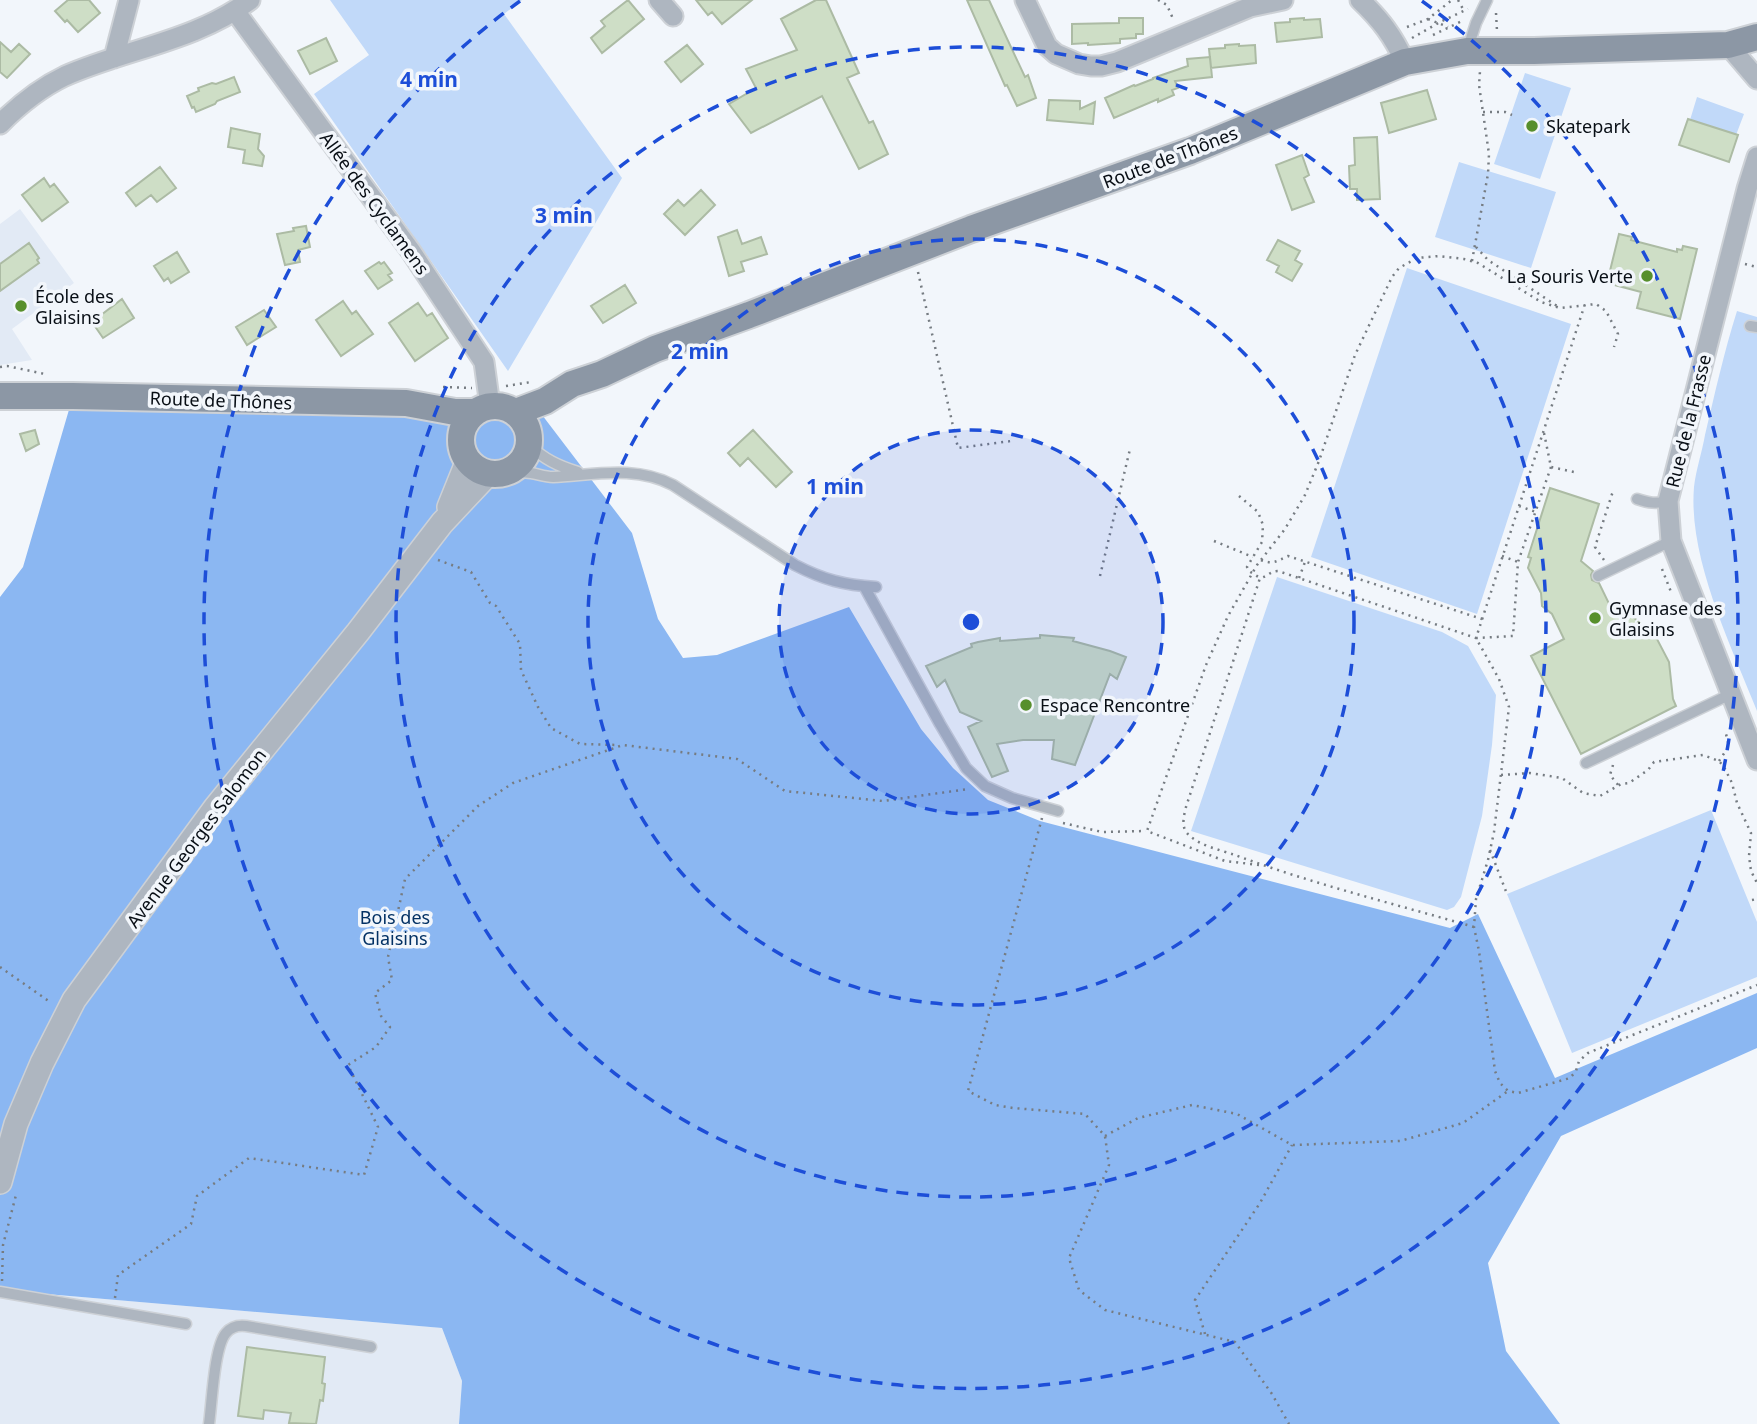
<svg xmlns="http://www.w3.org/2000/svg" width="1757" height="1424" viewBox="0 0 1757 1424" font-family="'Noto Sans',sans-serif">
<rect width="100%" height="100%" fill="#f2f6fb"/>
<path fill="#e2eaf5" d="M20,209L74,283L12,329L32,360L0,365V224Z
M0,1290L442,1328L462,1381L459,1424H0Z"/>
<path fill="#c1d9f9" d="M330,0H522L504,14L622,178L508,371L314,94L369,55Z
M1525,73L1571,88L1540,179L1494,164Z
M1697,97L1744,114L1736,135L1690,120Z
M1459,162L1556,192L1531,268L1435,237Z
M1407,268L1571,324L1477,614L1311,557Z
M1737,311L1757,317V711C1731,645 1688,559 1694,487C1696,470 1702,452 1705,435C1715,393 1724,352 1737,311Z
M1277,577L1442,632L1468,646L1496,695L1492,745L1482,816L1461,897L1454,907L1447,910L1191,831Z
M1711,810L1757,922V977L1572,1053L1507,894Z"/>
<path fill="#8bb7f2" d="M73,396L536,407L632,533L658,619L683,658L717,655L849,607L921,729L953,768L988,800L1040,821L1450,928L1478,914L1555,1078L1757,993V1048L1561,1136L1488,1263L1506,1351L1560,1424H459L462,1381L442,1328L0,1290V597L23,567Z"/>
<path fill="#cedec6" stroke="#acbba4" stroke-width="2" d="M68,0H89L100,13L78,32L67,20L65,22L55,11Z
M628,0L644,19L602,53L591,38L605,26L601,21Z
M696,0H752L722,24L712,12L708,15Z
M816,0H826L859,73L847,78L869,123L873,121L888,154L859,169L822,96L751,133L729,104L756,88L746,69L797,50L781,19Z
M967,0H989L1025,77L1028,75L1036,98L1017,106L1007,85L1005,86Z
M1119,18H1143V34H1136V38L1120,39V43L1088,45V43L1072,44V24L1119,23Z
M1304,18V20L1320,19L1322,37L1277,42L1275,23L1290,22V19Z
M326,38L337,61L310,74L298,51Z
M0,42L11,52L19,44L30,54L7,78L0,72Z
M1239,44V46L1255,45L1256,63L1211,68L1209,49L1225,48V45Z
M687,45L703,64L681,82L665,62Z
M1210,57L1212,77L1175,81L1178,88L1172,90L1174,95L1158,102V99L1114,118L1105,98L1134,85L1135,86L1153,79V78L1188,66L1187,59Z
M234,77L240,92L217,101L215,104L196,112L194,107L192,108L187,96L199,91L198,88L212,83L216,84Z
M1427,90L1436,119L1389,133L1381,103Z
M1049,100L1080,101V109L1095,102L1093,124L1047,120Z
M1688,119L1738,135L1729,162L1679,145Z
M231,128L260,134L258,149L264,156L262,166L243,163L245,150L228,147Z
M1377,137L1380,199L1357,200V189H1350L1349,166L1355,165L1354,138Z
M1302,155L1309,175L1304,178L1314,202L1292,210L1276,165Z
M160,167L176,188L157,202L151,195L136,206L126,193Z
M44,178L50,187L54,184L68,202L42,221L22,195Z
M701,190L715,205L685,235L664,214L678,200L684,206Z
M306,226L310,247L298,250L300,262L285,265L277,234L294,231L293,228Z
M737,230L742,244L761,237L767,254L741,262L744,271L729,276L718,237Z
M1619,234L1632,237L1631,240L1677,252V249L1682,250L1683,246L1697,249L1680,319L1637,308L1641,292L1607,283Z
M1278,240L1300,251L1295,260L1302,264L1292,281L1276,272L1279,266L1267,260Z
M29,243L39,258L37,260L39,263L0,291V264Z
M177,252L189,272L171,283L168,278L164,281L154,266Z
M379,262L381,264L384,262L392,273L388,275L392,280L378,289L365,271Z
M625,285L636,303L603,323L591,306Z
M122,299L134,318L103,338L92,322Z
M343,301L352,314L356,311L373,334L341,356L316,320Z
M418,303L427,316L432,313L448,338L415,361L389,323Z
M264,310L276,327L247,345L236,327Z
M35,430L39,444L26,451L20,434Z
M753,430L792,472L776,487L748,458L740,466L728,453Z
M1550,488L1599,504L1581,561L1593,571L1591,575L1592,580L1599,583L1614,614L1626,608L1629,613L1657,639L1669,662L1673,699L1676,706L1581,754L1531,656L1564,639L1552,614L1542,606L1541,593L1528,568L1531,558L1528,557Z
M1040,635L1074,638L1073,641L1110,651L1126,657L1117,679L1110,674L1075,765L1052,759L1054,740H1023L997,744L1008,771L992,777L968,727L981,721L960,712L945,680L937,687L926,666L972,647L971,644L978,642L1000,638V641L1040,638Z
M247,1347L325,1357L322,1383L325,1384L323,1401L320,1400L316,1424L289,1423L291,1413L264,1410L263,1419L238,1416Z"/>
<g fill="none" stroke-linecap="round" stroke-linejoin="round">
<g stroke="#cdd1d6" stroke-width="13">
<path id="service" d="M1468,48L1476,23L1487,0
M1750,326L1757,327
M529,445C544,459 558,466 578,472
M508,471C516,472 523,472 531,473C538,474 545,477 553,477C594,475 635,465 673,485L795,565C824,580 844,585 876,587
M1637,499C1649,503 1656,504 1668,501
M1598,576L1671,541
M864,586L940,724L966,768L985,786L1012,798L1058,811
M1586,763L1731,694
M0,1292L186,1324
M209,1424C212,1403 214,1347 226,1333C231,1327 238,1325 246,1326L371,1347"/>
</g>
<g stroke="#cdd1d6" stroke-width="23">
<path id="minor" d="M659,0L673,16
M1025,0L1047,46L1056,54L1079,64L1091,66H1101L1117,62L1250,7L1283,0
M1360,0C1381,20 1393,36 1405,62
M235,11L410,250L484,362L490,406
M1728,45L1757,79
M114,58L129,0
M0,124C18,106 42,87 65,76C126,49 196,41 250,0
M1757,157L1747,189L1668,501L1671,541L1757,760"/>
</g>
<g stroke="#cdd1d6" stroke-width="26">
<path id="tertiary" d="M449,507L468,460
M0,1182L16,1124L42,1063L74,1000L215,808L358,632L442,523L489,473"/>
</g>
<g stroke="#cdd1d6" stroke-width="30">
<path id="secondary" d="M0,396H73L406,403L455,412H475
M461 440a34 34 0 1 1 68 0a34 34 0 1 1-68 0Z
M516,412L545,401L572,384L602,374L655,349L749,315L971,229L1190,151L1405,62L1467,51H1534L1728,45L1757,37"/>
</g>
<path stroke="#767c82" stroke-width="2.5" stroke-dasharray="2 5" stroke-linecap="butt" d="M1158,0L1167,5L1174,21
M1458,0L1463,9
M1496,13L1497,31
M1428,19L1448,27
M1407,27L1428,19L1452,0
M1433,35L1462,21
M1412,38L1442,21L1468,9
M1483,112H1505L1512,115
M1476,247L1488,260L1557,306
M1472,261L1488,174L1489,154L1479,85L1480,71
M1745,264L1757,267
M918,272L958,448L1011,441
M0,367L7,366L45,374
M506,386L531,382
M443,387L472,388
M1544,433L1551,467L1574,472
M1551,467L1518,562L1513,636L1476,638L1499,679L1509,707L1494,832L1488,860L1476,899L1474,927L1479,951L1495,1071L1500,1083L1508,1091L1518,1093L1570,1078L1576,1071L1579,1061L1588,1053L1757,985
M1239,496L1258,512L1263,525L1262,542L1247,567L1249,571L1260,578
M1519,506L1536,512
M1214,541L1253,557
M1502,556L1518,562
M438,560L471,572L490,603L496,606L520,644L521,670L538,707L551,728L580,744L619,745
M1261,560C1273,565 1277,561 1288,556L1482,619
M1604,560L1595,547L1613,491
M1662,569L1671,592
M1100,576L1130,449
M1299,578L1305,562
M1719,761L1729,746L1726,734
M1613,765L1610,775L1619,786
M1501,775L1530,773L1562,778L1583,793L1600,796L1621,784L1629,783L1648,770L1654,762L1703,755L1719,761L1724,767L1732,783L1737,803L1751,833L1749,856L1751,871L1757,883
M1042,818L968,1091L995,1105L1013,1108L1085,1114L1105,1136L1109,1165L1069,1258L1079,1290L1105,1310L1235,1342L1272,1394L1289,1424
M1063,823L1102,832L1146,831
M1490,850L1507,894
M1259,865L1225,861L1147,831L1206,665L1228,616L1257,565L1285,529L1305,495L1319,461L1355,355L1392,277L1399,268L1417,258L1439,256L1464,259L1478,263L1541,302L1560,308L1596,304L1606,311L1618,334L1614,347
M1752,900L1757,899
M1474,927C1395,904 1313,884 1235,855C1220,850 1197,845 1187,833C1181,826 1184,815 1186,807L1260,578C1267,577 1270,571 1278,571L1476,638L1585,304
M0,967L50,1002
M1105,1136L1138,1118L1192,1105L1237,1114L1292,1145L1400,1141L1463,1123L1508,1091
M2,1281L3,1245L16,1195
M115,1298L118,1275L191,1224L197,1196L249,1158L364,1175L378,1127L348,1065L376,1047L390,1027L381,1016L375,993L392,980L388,957L405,879L478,806L513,783L623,745L737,759L785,791L883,801L968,789
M1205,1334L1195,1300L1260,1203L1292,1145"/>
<use href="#service" stroke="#aeb6c0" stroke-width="10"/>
<use href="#minor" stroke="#aeb6c0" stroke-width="19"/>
<use href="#tertiary" stroke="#aeb6c0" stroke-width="23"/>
<use href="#secondary" stroke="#8c97a5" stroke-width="26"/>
</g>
<circle cx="971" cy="622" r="192" fill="#1d4ed8" fill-opacity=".12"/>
<g fill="none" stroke="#1d4ed8" stroke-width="3.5" stroke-dasharray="12 9">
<circle cx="971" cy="622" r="192"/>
<circle cx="971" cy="622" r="383"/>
<circle cx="971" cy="622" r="575"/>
<path d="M1422 1A767 767 0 1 1 520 1"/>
</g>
<g fill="#578f2c" stroke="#f2f6fb" stroke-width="2.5">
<circle cx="1532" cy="126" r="7"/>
<circle cx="1647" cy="276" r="7"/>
<circle cx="21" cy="306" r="7"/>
<circle cx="1595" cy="618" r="7"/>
<circle cx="1026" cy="705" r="7"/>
</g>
<g text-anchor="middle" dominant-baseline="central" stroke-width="7" stroke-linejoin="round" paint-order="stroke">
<g font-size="18" fill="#080e15" stroke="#f2f6fb" text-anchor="start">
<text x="1546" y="126">Skatepark</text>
<text x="1633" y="276" text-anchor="end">La Souris Verte</text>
<text x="35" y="296">École des<tspan x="35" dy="21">Glaisins</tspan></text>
<text x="1609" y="608">Gymnase des<tspan x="1609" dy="21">Glaisins</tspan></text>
<text x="1040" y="705">Espace Rencontre</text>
</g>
<g font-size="18" fill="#080e15" stroke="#f2f6fb">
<text transform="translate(1170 157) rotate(-21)">Route de Thônes</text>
<text transform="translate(375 203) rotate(54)">Allée des Cyclamens</text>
<text transform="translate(221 400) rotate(2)">Route de Thônes</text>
<text transform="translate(1688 421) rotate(-76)">Rue de la Frasse</text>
<text transform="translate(196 838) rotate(-53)">Avenue Georges Salomon</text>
</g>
<g font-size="18" fill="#033164" stroke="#f2f6fb">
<text x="395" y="917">Bois des<tspan x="395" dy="21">Glaisins</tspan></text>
</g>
</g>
<circle cx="971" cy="622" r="10" fill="#1d4ed8" stroke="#f2f6fb" stroke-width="3.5"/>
<g font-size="21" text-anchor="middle" font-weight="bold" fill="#1d4ed8" stroke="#f2f6fb" stroke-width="7" stroke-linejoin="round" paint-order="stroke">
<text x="429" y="87">4 min</text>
<text x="564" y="223">3 min</text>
<text x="700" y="359">2 min</text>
<text x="835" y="494">1 min</text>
</g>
</svg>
